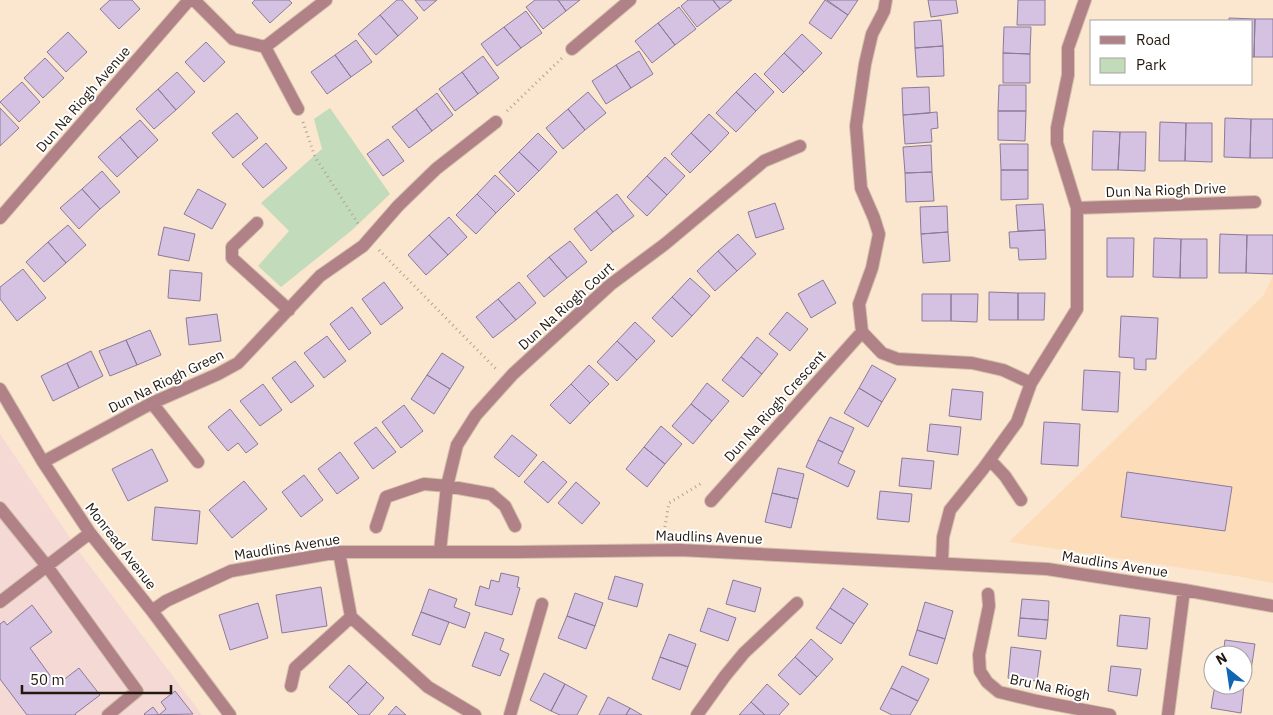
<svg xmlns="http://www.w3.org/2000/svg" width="1273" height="715" viewBox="0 0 1273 715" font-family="'IBM Plex Sans',sans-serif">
<rect width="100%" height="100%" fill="#fbe6cf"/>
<path fill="#f4d9d5" d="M0,434L80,553L202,715H0Z"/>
<path fill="#fdddb9" d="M1273,275V583L1236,576L1009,542L1264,295Z"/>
<path fill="#c2dcbb" d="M330,108L390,194L351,231L281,287L258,266L289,231L261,203L322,149L314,119Z"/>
<path fill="#d5c2e3" stroke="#8b7a98" d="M110,0H132L140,9L119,29L100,9Z
M255,0H289L292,3L270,23L252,3Z
M397,0H402L418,18L398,36L380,15Z
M415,0H437L424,11Z
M535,0H558L566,11L543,29L526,7Z
M558,0H580L566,11Z
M688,0H713L720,9L697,27L681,6Z
M713,0H732L720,9Z
M825,0L848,15L831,39L809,23Z
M827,0H858L848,15Z
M928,0H956L958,13L931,17Z
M1018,0H1045V25H1017Z
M679,7L696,29L675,45L658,23Z
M526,11L542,33L521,48L504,27Z
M380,15L398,36L376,55L358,34Z
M1229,18L1255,19L1254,57H1252V21H1229Z
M1255,19H1273V57H1254Z
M941,20L943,46L915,48L914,22Z
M658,23L675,45L652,63L635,41Z
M504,27L521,48L497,66L481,44Z
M1004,27H1031L1030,54L1003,53Z
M68,32L87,52L66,72L47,52Z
M802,34L822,53L804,72L784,53Z
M356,40L372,62L351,77L335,55Z
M206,42L225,62L204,82L185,62Z
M943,46L944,76L917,77L915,48Z
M639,51L653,74L631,88L616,65Z
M784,53L804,72L783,93L764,74Z
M1003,53L1030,54V83H1003Z
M335,55L351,77L327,94L311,72Z
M483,56L499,78L478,94L462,72Z
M45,58L64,78L43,98L24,78Z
M616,65L631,88L606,104L592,81Z
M177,72L195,92L176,110L158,89Z
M462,72L478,94L455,111L439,89Z
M755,73L774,92L756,111L736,92Z
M22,82L40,102L19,122L0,102Z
M999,85H1026V111H998Z
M929,87L930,113L903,115L902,88Z
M158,89L176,110L154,129L136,109Z
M588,92L606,113L585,130L568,109Z
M736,92L756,111L736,132L716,113Z
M437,93L453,115L432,131L416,109Z
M0,108L19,128L0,146Z
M416,109L432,131L409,148L392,127Z
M568,109L585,130L563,149L546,128Z
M998,111H1026L1025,141L998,140Z
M937,112L938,128L931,129L932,142L905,144L903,115Z
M237,113L258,138L233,158L212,133Z
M709,114L729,133L711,152L691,133Z
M1225,118L1251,119L1250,158L1224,157Z
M1251,119H1273V158H1250Z
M140,120L158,140L138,158L120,137Z
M1160,122L1186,123L1185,161H1159Z
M1186,123H1212V162L1185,161Z
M1093,131L1120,132L1118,170H1092Z
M1120,132H1146L1145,171L1118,170Z
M538,133L557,152L539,171L519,152Z
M691,133L711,152L690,173L671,154Z
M120,137L138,158L117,177L98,157Z
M388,139L404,161L383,176L367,154Z
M266,143L287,168L263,188L242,164Z
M1000,144H1028V170H1001Z
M931,145L932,172L905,173L903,147Z
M519,152L539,171L518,192L499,172Z
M665,157L685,176L667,195L647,176Z
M1001,170H1028V199L1001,200Z
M102,171L120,192L100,209L82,189Z
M932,172L934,201L906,202L905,173Z
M495,175L515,194L496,213L477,194Z
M647,176L667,195L647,216L627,197Z
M82,189L100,209L79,229L60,208Z
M198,189L226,204L212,229L184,214Z
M477,194L496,213L476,234L456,215Z
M617,194L634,216L613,232L596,211Z
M775,203L784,229L756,238L748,212Z
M1043,204L1045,230L1018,231L1016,205Z
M947,206L948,232L921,234L920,207Z
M596,211L613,232L591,251L574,229Z
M449,217L467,237L448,255L429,235Z
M68,225L86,245L66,263L48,242Z
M164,227L195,234L189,261L158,255Z
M1045,230L1046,259L1019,260L1018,248H1010L1009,232Z
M948,232L950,261L923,263L921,234Z
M738,234L756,254L737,271L718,251Z
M1220,234L1247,235L1246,273H1219Z
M429,235L448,255L426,275L408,255Z
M1247,235H1273V274L1246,273Z
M1107,238H1134L1133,277H1107Z
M1154,238L1181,239L1180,278L1153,277Z
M1181,239H1207V278H1180Z
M570,241L587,262L567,278L549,257Z
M48,242L66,263L44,282L26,262Z
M718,251L737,271L715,291L697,271Z
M549,257L567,278L544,297L527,276Z
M23,269L46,298L17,321L0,299V287Z
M170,270L202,273L200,301L168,298Z
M690,278L710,296L692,316L672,297Z
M823,280L836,303L811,318L798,294Z
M384,282L403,308L381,325L362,299Z
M519,282L536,303L516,320L498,299Z
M989,292L1018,293V320H989Z
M1018,293H1045L1044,320H1018Z
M922,294H951V321H922Z
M951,294H978L977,322L951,321Z
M672,297L692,316L672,337L652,318Z
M498,299L516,320L493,338L476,317Z
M352,307L371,333L349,350L330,324Z
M787,312L808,329L790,351L769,334Z
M217,314L221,341L189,345L186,318Z
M1121,316L1158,318L1156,359H1146V370L1134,369V358L1119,357Z
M635,322L655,341L637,360L617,341Z
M150,330L161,355L137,365L126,340Z
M327,336L346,361L324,378L304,353Z
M757,337L778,354L762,374L741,357Z
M126,340L137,365L110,376L99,351Z
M617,341L637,360L617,381L597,362Z
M91,351L103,376L79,388L67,363Z
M442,353L464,367L450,389L427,375Z
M741,357L762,374L743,397L722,380Z
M295,361L314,386L291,403L272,378Z
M67,363L79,388L53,401L41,376Z
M589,365L609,384L590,403L571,384Z
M872,365L896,379L882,402L859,388Z
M1084,370L1120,372L1118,412L1082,410Z
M427,375L450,389L434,414L411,399Z
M707,383L729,401L712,421L691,404Z
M263,384L282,410L260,426L240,401Z
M571,384L590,403L570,424L550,405Z
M859,388L882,402L868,427L844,413Z
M952,389L983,392L981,420L949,416Z
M691,404L712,421L693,444L672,426Z
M404,405L423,431L401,448L382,422Z
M230,409L258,444L246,453L238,443L228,451L208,427Z
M830,417L854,428L843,452L818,440Z
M1044,422L1080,424L1078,466L1041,464Z
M930,424L961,427L958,455L927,451Z
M661,426L682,444L665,464L644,447Z
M376,427L396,452L373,469L354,443Z
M512,435L537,455L519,477L494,457Z
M818,440L843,452L838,463L855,471L848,487L806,467Z
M644,447L665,464L647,487L626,469Z
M152,449L168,481L128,501L112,469Z
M340,452L359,478L337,494L318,469Z
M902,458L934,461L931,489L899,486Z
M543,461L567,482L548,503L524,482Z
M778,468L804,474L798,499L772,493Z
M1127,472L1232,487L1225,531L1121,517Z
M304,475L323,500L301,517L282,492Z
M244,481L267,509L232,538L209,510Z
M576,482L600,503L582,524L558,503Z
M880,491L912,494L909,522L877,519Z
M772,493L798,499L791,528L765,522Z
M155,507L200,511L197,544L152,540Z
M501,573L519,577L517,587L520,588L512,615L475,605L480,586L489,589L491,580L499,582Z
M615,576L643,584L637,607L608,599Z
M733,580L761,588L755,612L726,604Z
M321,587L327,626L282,633L276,595Z
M843,588L868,604L854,624L830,608Z
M429,589L457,599L454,607L470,613L465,628L421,612Z
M575,593L603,603L595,626L567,616Z
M1022,599L1049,601L1048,620L1020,618Z
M925,602L953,611L945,639L917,630Z
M258,603L268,638L230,650L219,615Z
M32,605L52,632L30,648L57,685L79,668L100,695L75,714L76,715H27L0,679V624L4,621L7,625Z
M708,608L736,618L728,641L700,631Z
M830,608L854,624L841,644L816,628Z
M421,612L449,622L440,645L412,635Z
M1120,615L1150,618L1147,649L1117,646Z
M567,616L595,626L586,649L558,638Z
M1020,618L1048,620L1046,639L1018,636Z
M917,630L945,639L937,664L909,655Z
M485,632L504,639L500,650L509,654L500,676L472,666Z
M669,634L696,644L688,667L660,657Z
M811,639L833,659L817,677L795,657Z
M1225,640L1255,644L1251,670L1243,668V655H1223Z
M1011,647L1041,651L1037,681L1008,678Z
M660,657L688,667L680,690L652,679Z
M795,657L817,677L800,695L778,675Z
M349,665L367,682L347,703L329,687Z
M902,666L929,679L918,701L891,688Z
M1111,666L1141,669L1137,696L1108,691Z
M544,673L565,684L551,711L530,700Z
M367,682L384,698L369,715H359L347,703Z
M565,684L587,696L577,715H560L551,711Z
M767,684L789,704L779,715H765L751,702Z
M1215,685H1234L1244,686L1241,713L1211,708Z
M891,688L918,701L910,715H892L880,709Z
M175,691L193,714L145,715L144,714L153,707L159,715L166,709L161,702Z
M608,697L630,708L626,715H599Z
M751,702L765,715H739Z
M396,706L406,715H388Z
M630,708L642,715H626Z"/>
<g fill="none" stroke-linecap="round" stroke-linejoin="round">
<g stroke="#d4c1ac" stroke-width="14">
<path id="minor" d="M194,0L233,39L265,47L326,0
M886,0L884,11L872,34L865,64L856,126L861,188L874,218L879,234L872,268L859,304L862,332L882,353L898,359L972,363L1003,370L1031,383
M265,47L298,109
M572,49L630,0
M1077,208L1255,202
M0,218L189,0
M257,223L232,247V258L289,310
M0,389L43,462L90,533L152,611L230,715
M152,403L198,462
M990,460L1005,476L1021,500
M43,462L152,403L218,374L238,363L320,276L363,246L398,206L436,169L496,122
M711,501L862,332
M0,508L46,565L137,691L108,715
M376,527L386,497L424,484L447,486L491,494L505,506L515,526
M440,551L447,486L457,445L476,415L513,374L610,285L665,244L764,161L800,146
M339,552L351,617L428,687L475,715
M942,563L943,537L950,510L983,469L1017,422L1031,383L1077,309V208L1057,143V128L1068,75V48L1085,0
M988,594L989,606L979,655L980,671L987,682L999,692L1037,701L1110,715
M0,602L90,533
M152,611L166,601L231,571L339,552H516L680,550L1047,569L1184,590L1273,606
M291,686L295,668L351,617
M510,715L542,604
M697,715L725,676L744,653L797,603
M1168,715L1184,590"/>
</g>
<path stroke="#b3a28f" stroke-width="3" stroke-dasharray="1 4" stroke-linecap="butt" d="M507,111L562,58
M303,122L315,157L359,225
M379,250L497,370
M664,532L669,503L702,483"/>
<use href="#minor" stroke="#b08187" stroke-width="12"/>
</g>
<g text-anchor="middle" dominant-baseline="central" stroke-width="4" stroke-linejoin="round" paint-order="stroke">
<g font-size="14" fill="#22180e" stroke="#fff">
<text transform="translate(83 99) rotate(-49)">Dun Na Riogh Avenue</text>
<text transform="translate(1166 190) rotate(-2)">Dun Na Riogh Drive</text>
<text transform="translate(566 306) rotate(-42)">Dun Na Riogh Court</text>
<text transform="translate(166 381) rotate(-26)">Dun Na Riogh Green</text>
<text transform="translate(775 406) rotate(-48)">Dun Na Riogh Crescent</text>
<text transform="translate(709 537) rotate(2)">Maudlins Avenue</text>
<text transform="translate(121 546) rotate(52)">Monread Avenue</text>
<text transform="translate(287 547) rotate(-9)">Maudlins Avenue</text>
<text transform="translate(1115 564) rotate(9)">Maudlins Avenue</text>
<text transform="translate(1050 687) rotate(12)">Bru Na Riogh</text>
</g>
</g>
<rect x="1090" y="20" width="162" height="65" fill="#ffffff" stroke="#a7a39f"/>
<rect x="1100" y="36" width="25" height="8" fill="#b08187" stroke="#a7a39f"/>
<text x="1136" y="45" font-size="15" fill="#22180e">Road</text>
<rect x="1100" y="58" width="25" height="15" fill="#c2dcbb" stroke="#a7a39f"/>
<text x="1136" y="70" font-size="15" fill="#22180e">Park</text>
<g transform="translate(1228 670) rotate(330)"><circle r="24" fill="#ffffff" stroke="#a7a39f"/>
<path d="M0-4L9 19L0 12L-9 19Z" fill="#1165b3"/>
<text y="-8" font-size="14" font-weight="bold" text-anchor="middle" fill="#22180e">N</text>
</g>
<path d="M22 685v8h149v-8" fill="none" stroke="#22180e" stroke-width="2.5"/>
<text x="30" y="685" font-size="15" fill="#22180e" stroke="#ffffff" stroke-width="4" paint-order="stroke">50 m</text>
</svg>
